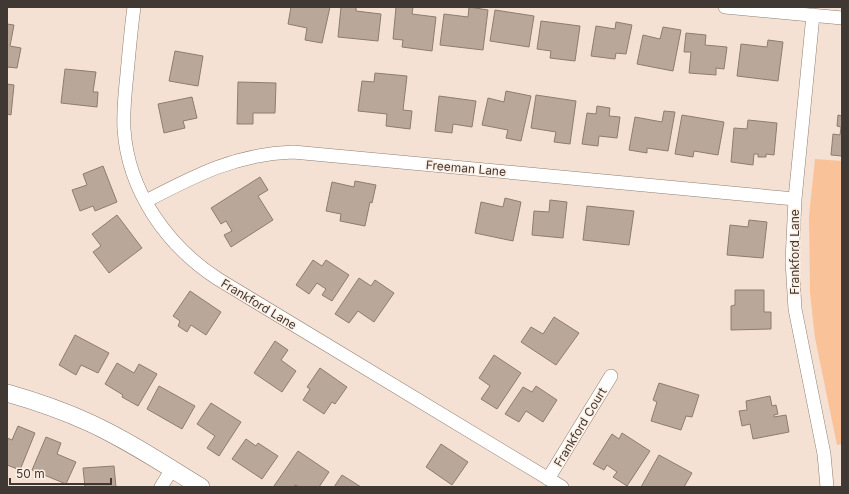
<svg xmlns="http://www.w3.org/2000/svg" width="849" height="494" viewBox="0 0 849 494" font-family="Inter,sans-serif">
<rect width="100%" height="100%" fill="#f4e1d3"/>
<path fill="#fac298" d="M815,159L842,161V444L837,445L815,338L810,293L809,216Z"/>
<path fill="#b9a79a" stroke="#8e7c70" d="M291,7H330L322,43L305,40L307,28L288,24Z
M341,7H356V11L381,14L378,41L338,37Z
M396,7H413L412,14L436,17L432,51L402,47L403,40L393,39Z
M469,7L488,10L483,50L440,45L444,14L468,17Z
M495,10L534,16L529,47L490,41Z
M541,21L580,26L575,61L550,58L551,51L537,49Z
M616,22L632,25L626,54L616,53L615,59L591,56L596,26L615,29Z
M7,24L14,25L10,46L21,48L17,68L7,67Z
M663,27L681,30L673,71L637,64L643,35L660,39Z
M686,33L706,35L705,45L727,47L724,69L716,68V75L689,73L691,52H684Z
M768,40L783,42L778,81L737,76L741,44L767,47Z
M175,51L203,56L198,86L169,81Z
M65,69L96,72L93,92H98L97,107L61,103Z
M375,73L407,76L403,110L412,111L410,129L386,126L387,114L358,111L362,81L374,82Z
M238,82L276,83L275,113H253V124H237Z
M7,84L14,85L11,115L7,114Z
M506,91L531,96L521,141L506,138L508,130L482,125L488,98L504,102Z
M536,95L576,101L570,144L554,142L556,132L531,128Z
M439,96L476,101L472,127L453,124L452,133L435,131Z
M192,97L197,118L183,121L185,128L164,133L158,104Z
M597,106L610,108L609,116L620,117L617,138L599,136L598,146L582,144L587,113L596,114Z
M664,111L675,112L668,151L647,148V153L629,150L635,117L662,122Z
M682,115L724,122L718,155L694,151L693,157L675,154Z
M838,115L842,116V156L831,155L833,134L840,135L841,127L837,126Z
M748,120L777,123L774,155L766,154V157H758V154H754L753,165L731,162L734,128L747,129Z
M103,166L117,202L95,211L93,206L80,211L72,190L87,185L83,174Z
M260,177L268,190L258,196L273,220L231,247L224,235L232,231L226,221L221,224L211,208Z
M355,181L376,185L372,203L370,202L365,226L340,221L341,214L326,211L332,182L354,187Z
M505,198L521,202L513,241L475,233L481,202L503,207Z
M550,200L567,202L563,238L532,235L534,211L549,212Z
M587,206L634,211L629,245L583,240Z
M117,215L142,248L109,273L93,252L101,246L92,234Z
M749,220L767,222L763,258L727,255L730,225L748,227Z
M313,260L322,266L326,260L349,275L332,301L322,295L326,289L317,283L309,294L296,285Z
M359,278L371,286L375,280L394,293L374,322L358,311L349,323L335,314Z
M735,290H764V312H771V329L731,330V306L735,305Z
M190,291L221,312L206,335L191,325L187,332L178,326L180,321L173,316Z
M554,317L579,333L556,365L521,342L531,327L543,334Z
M75,335L109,353L98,373L81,365L76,375L59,365Z
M275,341L288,350L281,360L296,371L282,392L254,373Z
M494,355L521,373L497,409L481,399L490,386L479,378Z
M117,363L134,373L139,364L157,374L138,406L122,397L123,395L105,384Z
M320,368L347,387L335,404L332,402L324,414L303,400L310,389L307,387Z
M659,383L699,395L692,417L686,416L681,430L651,421L657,402L653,400Z
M159,386L195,406L182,429L147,409Z
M536,386L557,400L543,422L526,411L519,422L505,414L523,387L532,392Z
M770,396L772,406L776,405L778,414L774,415V417L786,415L789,432L753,439L750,424L742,426L739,411L747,410L746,401Z
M211,403L241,422L219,456L207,448L215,436L197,424Z
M18,426L35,433L20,470L7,465V438L12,440Z
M622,433L650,451L627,486L613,477L617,472L607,465L604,470L593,464L612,434L619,439Z
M46,437L61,443L57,454L76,462L66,484L32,470Z
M246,439L256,446L258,443L278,456L262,479L232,459Z
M441,444L468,462L452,485L426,467Z
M298,451L329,472L319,487H299L295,485L294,487H275L274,486Z
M659,455L692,473L684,487H641Z
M114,466L116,487H85L83,468Z
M342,475L361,487H334Z"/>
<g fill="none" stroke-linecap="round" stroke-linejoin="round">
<g stroke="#907f72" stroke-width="14">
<path id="minor" d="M134,7C131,29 129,52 127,74C125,92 123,110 124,129C128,191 167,246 218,279L562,487
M725,7L842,18
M813,15L795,199L792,261L795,309L824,454L827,487
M146,201C196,175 236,154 293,152L795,199
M548,479L611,376
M161,487L172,469"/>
</g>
<g stroke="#907f72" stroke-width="18">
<path id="tertiary" d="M7,393C35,401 64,411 90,423C129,441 165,465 201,487"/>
</g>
<use href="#minor" stroke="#fff" stroke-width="13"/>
<use href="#tertiary" stroke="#fff" stroke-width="17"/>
</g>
<g text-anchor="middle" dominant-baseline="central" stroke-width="3" stroke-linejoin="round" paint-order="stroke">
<g font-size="12" fill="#403933" stroke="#feefe4">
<text transform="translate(466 168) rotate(5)">Freeman Lane</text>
<text transform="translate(794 252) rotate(-90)">Frankford Lane</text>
<text transform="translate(259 304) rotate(31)">Frankford Lane</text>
<text transform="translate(580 427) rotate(-59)">Frankford Court</text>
</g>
</g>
<rect width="849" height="494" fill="none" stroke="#403933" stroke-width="16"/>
<path d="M10 478v6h101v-6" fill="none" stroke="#403933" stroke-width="2"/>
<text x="16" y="478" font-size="12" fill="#403933" stroke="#feefe4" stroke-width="3" paint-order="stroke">50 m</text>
</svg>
